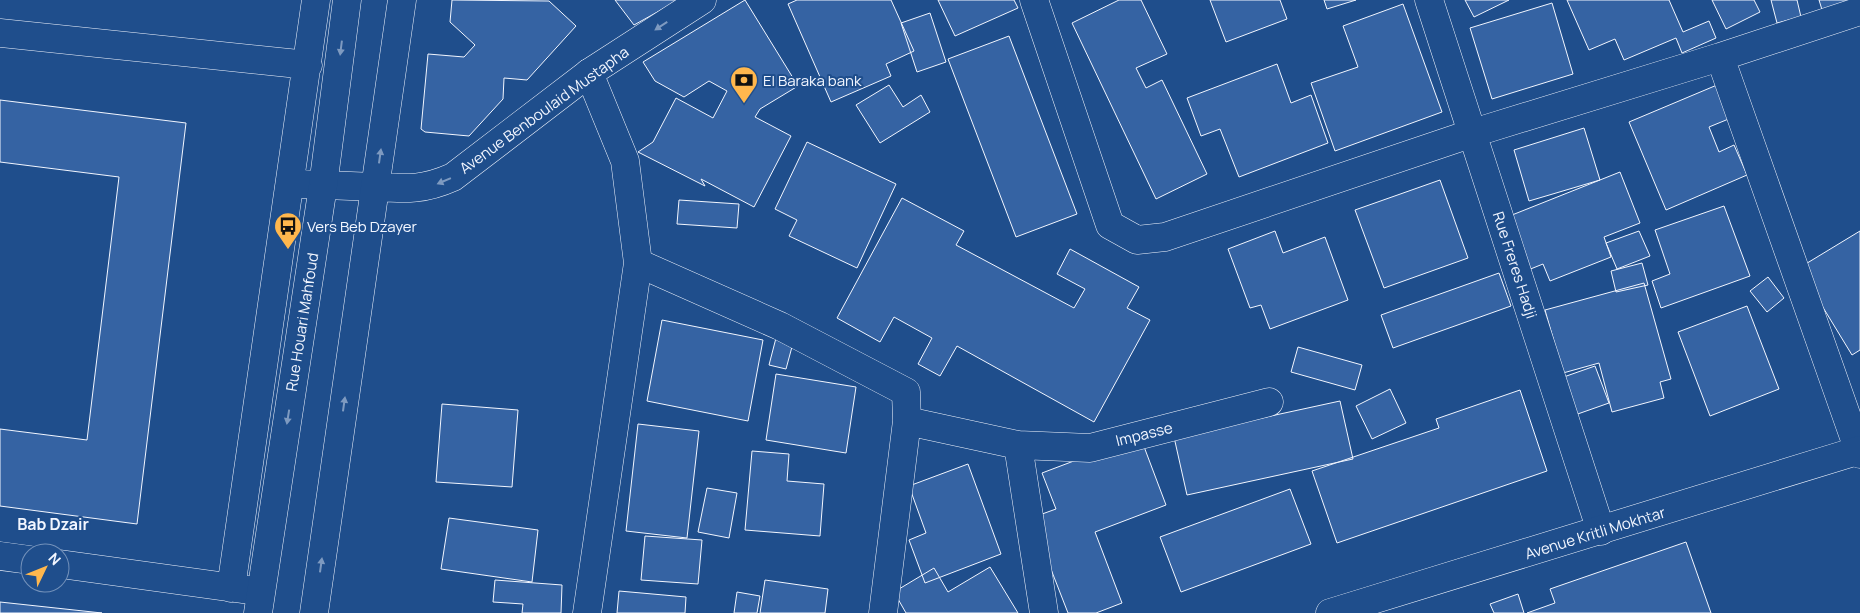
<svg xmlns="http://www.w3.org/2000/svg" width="1860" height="613" viewBox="0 0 1860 613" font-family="Manrope,sans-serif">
<rect width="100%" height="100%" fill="#1f4e8c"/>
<path fill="#3563a3" stroke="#f2f6ff" d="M452,0L549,1L576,26L527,80L504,78L503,99L469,136L425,132L421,129L428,54L464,57L475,45L450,22Z
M615,0H679L634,25Z
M745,0L798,86L760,109L755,117L791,136L754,207L701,179L705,186L638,152L653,142L676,98L713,118L727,91L709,81L684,97L655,81L643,62Z
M797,0H891L914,51L886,64L891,76L831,102L788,4Z
M938,0H1014L1018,8L955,36Z
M1119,0H1141L1167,54L1136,68L1146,88L1162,80L1207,174L1156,199L1072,23Z
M1210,0H1280L1287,19L1226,42Z
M1324,0H1356L1327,9Z
M1465,0H1509L1474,17Z
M1567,0H1669L1683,32L1709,21L1716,38L1682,53L1676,38L1624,60L1615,39L1589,50Z
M1712,0H1754L1760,12L1726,29Z
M1771,0H1797L1801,17L1777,23Z
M1819,0H1860L1823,13Z
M1552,3L1573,74L1492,99L1470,28Z
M1403,4L1442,112L1335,151L1311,83L1358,67L1343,26Z
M930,13L946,62L917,72L901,23Z
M1009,36L1077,214L1016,237L948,59Z
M1277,64L1291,103L1311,95L1328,143L1239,177L1220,129L1201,136L1187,98Z
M889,85L903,107L921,95L930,112L880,143L856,105Z
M1717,85L1731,118L1709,127L1719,152L1734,145L1747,175L1666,210L1629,122Z
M0,100L186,123L137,524L0,506V429L87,440L119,177L0,162Z
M1584,128L1600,180L1529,201L1514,150Z
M807,142L896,184L857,268L789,236L797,220L775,209Z
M1620,172L1640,223L1604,237L1611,257L1550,281L1543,264L1528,270L1507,217Z
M1440,180L1468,258L1384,288L1355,210Z
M902,198L964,231L956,245L1074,308L1085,289L1057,274L1070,249L1139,287L1127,308L1150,320L1094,422L957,346L940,376L918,364L932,338L894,317L880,342L837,318Z
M679,200L739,204L737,228L677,224Z
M1724,206L1750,276L1661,308L1652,281L1670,274L1655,230Z
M1275,231L1283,253L1325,237L1348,300L1270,329L1261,305L1250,308L1228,249Z
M1639,231L1650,256L1617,269L1606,243Z
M1860,231V350L1852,355L1799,268Z
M1642,263L1648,285L1616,292L1611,271Z
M1499,273L1511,306L1393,348L1381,315Z
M1768,277L1784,298L1767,312L1750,291Z
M1644,283L1671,379L1660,382L1664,398L1612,412L1599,363L1563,373L1545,310Z
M1747,306L1779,389L1710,416L1678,332Z
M662,320L763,340L748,421L647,401Z
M776,338L793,343L786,369L769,365Z
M1298,347L1362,365L1355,390L1291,372Z
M1595,366L1609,403L1572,416L1558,379Z
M776,374L856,387L846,453L766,440Z
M1390,389L1406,423L1372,439L1356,406Z
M1520,390L1547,471L1337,543L1312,471L1439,428L1436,419Z
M1340,401L1353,459L1187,495L1174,437Z
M442,404L518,410L512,487L436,482Z
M638,424L699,431L687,538L626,531Z
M1140,436L1166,505L1095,532L1122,603L1096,613H1068L1031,518L1056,509L1042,473Z
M752,451L789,454L787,481L824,484L820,536L745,530Z
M968,464L1001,554L925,583L909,540L926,533L909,486Z
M707,488L737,493L729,538L698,532Z
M1290,489L1311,544L1181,592L1160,537Z
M449,518L538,530L532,582L441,569Z
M645,536L702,540L698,584L641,580Z
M1686,542L1711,613H1527L1555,603L1550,589Z
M990,567L1018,613H906L894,592L934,568L948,592Z
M495,580L562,585L561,613H522L523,604L493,602Z
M765,580L828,589L825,613H760Z
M619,591L686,597L685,613H617Z
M737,592L760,596L757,613H734Z
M1518,594L1524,613H1494L1490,604Z
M0,602L102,613H0Z"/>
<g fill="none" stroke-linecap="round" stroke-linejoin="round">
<g stroke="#f2f6ff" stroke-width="29">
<path id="minor" d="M1034,0L1110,225L1137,240L1165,237L1473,133L1720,57L1860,454
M1429,0L1601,531
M0,33L308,65
M1720,57L1860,11
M299,184L376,187
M638,263L780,326L906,392L907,421L883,613
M907,421L1018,445L1044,613
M1018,445L1090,448L1269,402
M0,556L30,560
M60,564L249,590
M231,588L316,0
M587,613L638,263L625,161L589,73"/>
</g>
<g stroke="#f2f6ff" stroke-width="29">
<path id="major" d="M376,187C407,189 424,190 453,177L589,73L702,0
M258,613L323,186L347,0
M314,613L402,0
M1330,613L1860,450"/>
</g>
<use href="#minor" stroke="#1f4e8c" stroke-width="28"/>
<use href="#major" stroke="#1f4e8c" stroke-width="28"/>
</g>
<defs><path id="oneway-solid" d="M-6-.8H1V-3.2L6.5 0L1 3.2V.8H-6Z" transform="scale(1.25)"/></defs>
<g fill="#7e9ac0">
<use href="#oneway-solid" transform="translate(661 26) rotate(147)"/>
<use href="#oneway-solid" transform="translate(341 48) rotate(97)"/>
<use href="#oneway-solid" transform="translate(380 156) rotate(-82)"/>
<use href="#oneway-solid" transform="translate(444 181) rotate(157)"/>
<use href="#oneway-solid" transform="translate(344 404) rotate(-82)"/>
<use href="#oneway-solid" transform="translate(288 417) rotate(99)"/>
<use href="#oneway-solid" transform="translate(321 565) rotate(-82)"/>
</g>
<defs>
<g id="bank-pin" transform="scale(1.4375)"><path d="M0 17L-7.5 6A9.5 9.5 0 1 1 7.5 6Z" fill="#ffb74d" stroke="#1f4e8c"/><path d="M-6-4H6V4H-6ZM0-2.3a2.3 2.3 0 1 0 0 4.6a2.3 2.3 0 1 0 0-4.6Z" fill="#111"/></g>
<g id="bus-pin" transform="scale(1.4375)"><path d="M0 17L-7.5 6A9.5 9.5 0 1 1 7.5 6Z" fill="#ffb74d" stroke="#1f4e8c"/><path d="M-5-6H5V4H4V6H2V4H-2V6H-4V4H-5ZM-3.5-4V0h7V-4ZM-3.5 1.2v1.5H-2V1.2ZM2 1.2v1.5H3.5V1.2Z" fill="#111"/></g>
</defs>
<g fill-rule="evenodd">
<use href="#bank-pin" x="744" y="80"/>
<use href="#bus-pin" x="288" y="226"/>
</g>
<g text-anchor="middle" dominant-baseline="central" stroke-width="4" stroke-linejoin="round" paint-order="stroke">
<g font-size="15" fill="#f2f6ff" stroke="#1f4e8c" text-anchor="start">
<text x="763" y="80">El Baraka bank</text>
<text x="307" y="226">Vers Beb Dzayer</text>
</g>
<g font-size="15" fill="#f2f6ff" stroke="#1f4e8c">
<text transform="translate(544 110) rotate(-36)">Avenue Benboulaid Mustapha</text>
<text transform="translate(1515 265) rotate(72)">Rue Freres Hadji</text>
<text transform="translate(302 322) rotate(-81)">Rue Houari Mahfoud</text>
<text transform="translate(1144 434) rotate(-14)">Impasse</text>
<text transform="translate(1595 533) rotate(-17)">Avenue Kritli Mokhtar</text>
</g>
<g font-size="16" font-weight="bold" fill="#f2f6ff" stroke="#1f4e8c">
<text x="53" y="524">Bab Dzair</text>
</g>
</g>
<g transform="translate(45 568) rotate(47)"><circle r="24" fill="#1f4e8c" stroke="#7391ba"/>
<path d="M0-4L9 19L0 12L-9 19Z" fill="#ffb74d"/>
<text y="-8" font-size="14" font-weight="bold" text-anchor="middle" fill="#f2f6ff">N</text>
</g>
</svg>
